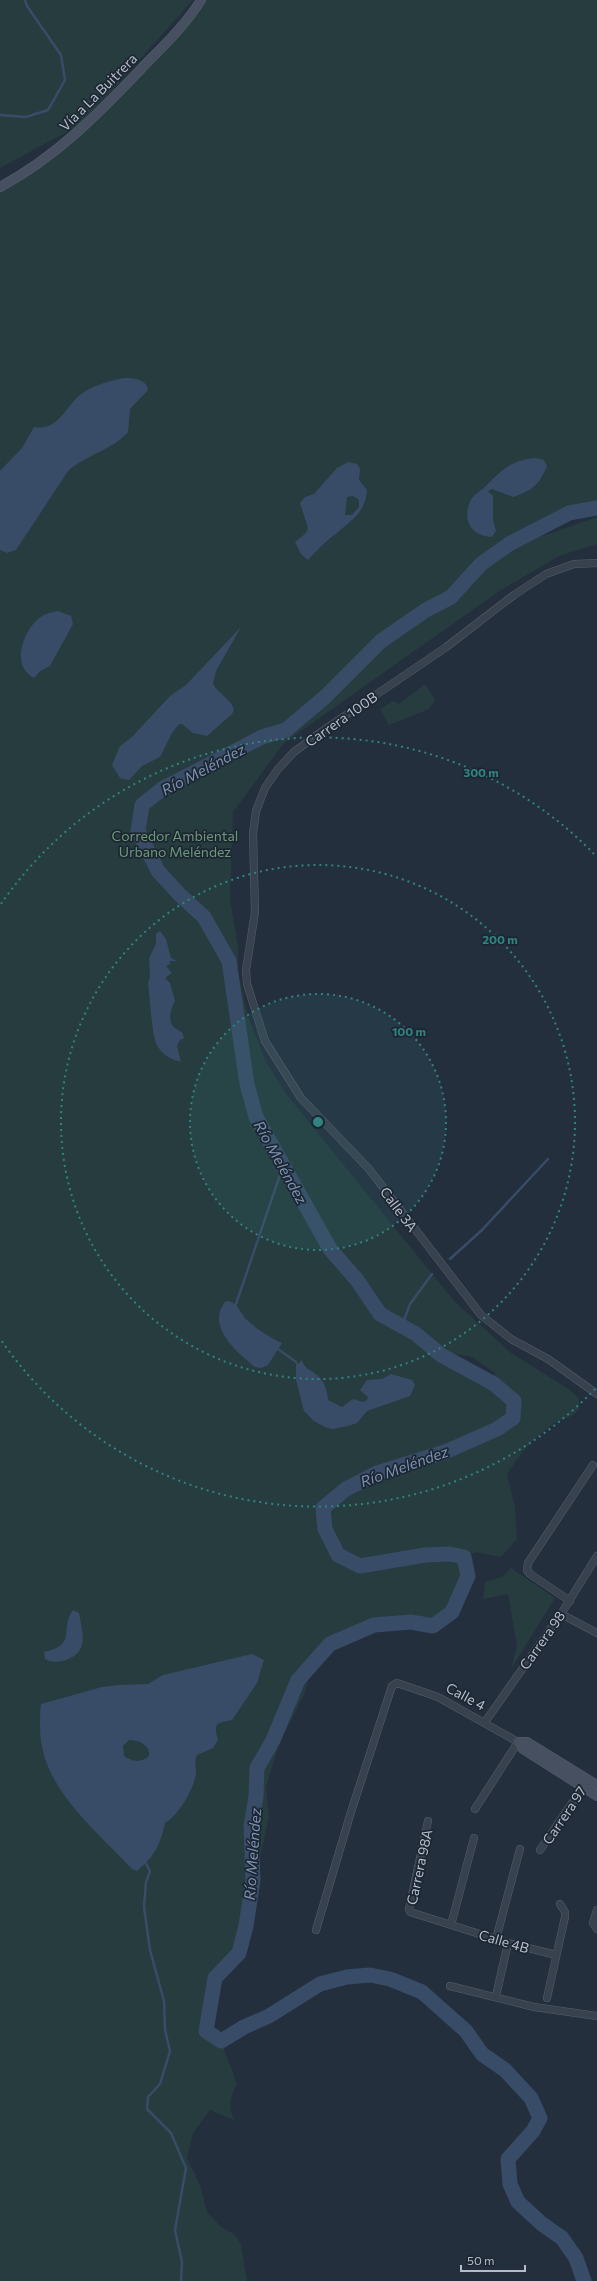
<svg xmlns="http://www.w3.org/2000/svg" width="597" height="2281" viewBox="0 0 597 2281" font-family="Commissioner,sans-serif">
<rect width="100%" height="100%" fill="#242f3e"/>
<path fill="#263c3f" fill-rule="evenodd" d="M0,0H193L115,87L76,127L0,168Z
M201,0H597V508L569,513L553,522L535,529L499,551L597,517V544L559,556L498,592L284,743L233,812L230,899L238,947V971L248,1016L266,1062L287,1095L455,1302L511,1353L567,1388L579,1398V1409C570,1420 563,1417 553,1424C531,1440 522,1452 507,1474L515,1507L517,1539L501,1557L476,1552L464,1557L468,1576L452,1612L433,1626L411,1622L374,1625L330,1644L306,1671L308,1682L305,1692L279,1745L266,1787L269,1816L260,1859L253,1875L246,1926L239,1953L215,1978L206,2031L221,2041L237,2084C230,2097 228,2105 234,2120L210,2110L193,2133L187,2158L200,2185L207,2212L220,2226L235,2235L241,2244L247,2281H0V187L74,136ZM451,1353L472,1357L495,1373L494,1383L444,1356Z
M425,684L435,700L429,709L389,725L380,709L393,701L399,704Z
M511,1568L555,1598L511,1669L517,1646L508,1594L483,1599L485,1582L502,1577Z"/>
<path fill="#394c67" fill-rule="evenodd" d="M124,378C133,378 147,379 148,390L130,409L128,432C111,451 87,454 68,471L16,550L7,553L0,550V471L22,448L34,427C59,431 64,408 80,395C93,385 109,381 124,378Z
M535,458L544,460L547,466C539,485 533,490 513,497L492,489L488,491L493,496V520L496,531L492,537C469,536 461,517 472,498C475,494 480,491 484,488C500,472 510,460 535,458Z
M348,462L357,464L360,469L359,480L367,490C366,511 352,520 338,532C327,540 317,550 308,560L301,554L295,542L306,533L308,528L300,503L305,497L314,494L337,468ZM353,496L359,500V507L352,515H345L347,497Z
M58,611L71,616L73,624L50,666L40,671L34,678C11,667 22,633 38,619C44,614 51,612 58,611Z
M241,627L216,671L213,684C218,693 232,700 234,710L232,714L207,736L193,733L182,724H179L172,733L160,757L142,766L129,780L120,778L112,765L120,746L132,737L170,696L186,685Z
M160,931L166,939L171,958L177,961H170V964L166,966L172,973L165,978L170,983L175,1001C169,1012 166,1027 182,1032L184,1038L179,1041L177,1046L181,1062C153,1055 154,1037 151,1014C150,1003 149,993 148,983L150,977L149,958L156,944V934Z
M226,1301C238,1301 240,1314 248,1321C257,1329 270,1338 282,1343L268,1365L261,1368L255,1367C236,1352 205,1325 226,1301Z
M302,1360C305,1370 310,1369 317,1375C325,1382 327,1390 328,1400L342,1407L353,1399L363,1402L367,1400L368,1397L360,1390L367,1380L382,1379L391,1374L412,1380L415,1385L410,1396L367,1411L357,1423L348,1426L332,1429L325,1427L314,1421L304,1411L296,1380V1362L298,1364Z
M73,1610L79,1613C82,1632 90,1652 66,1660C59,1662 52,1663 45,1659L44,1652C78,1645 59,1629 73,1610Z
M252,1654L264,1660L257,1683L232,1720C219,1723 212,1721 218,1740L213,1748L197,1755C194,1760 196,1767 196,1773C194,1789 179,1815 165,1823C160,1845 155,1856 137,1871L132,1869C93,1827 39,1786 40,1725C40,1718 40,1710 41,1704L102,1687L118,1685L148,1684L163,1675ZM129,1740C138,1740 151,1745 149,1756C142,1763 132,1762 124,1756L123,1746Z"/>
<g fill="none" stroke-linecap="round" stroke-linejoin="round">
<path stroke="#394c67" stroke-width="2.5" d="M0,115L26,117L48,110L65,80L61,55L27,6L25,0
M450,1259L482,1230L548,1159
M236,1304L283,1166
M402,1326L410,1304L432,1274
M278,1349L296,1362
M146,1864L150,1871L146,1882L144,1907L150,1950L164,2001L165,2030L170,2051L160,2084L148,2097L147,2109L171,2133L186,2168L175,2230L182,2262L181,2281"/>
<path stroke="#394c67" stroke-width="15" d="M584,2281L576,2258L562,2238L542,2224L518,2202L510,2184L508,2159L533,2131L540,2118L531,2098L505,2070L482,2054L466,2031L422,1992L390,1979L370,1975L347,1977L320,1984L269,2016L244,2027L221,2041L206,2031L215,1978L239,1953L246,1926L253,1880L251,1826L256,1797L257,1768L273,1740L298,1680L330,1644L374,1625L411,1622L433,1626L452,1612L468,1576L464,1557L449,1554L425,1555L360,1566L338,1555L325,1529L323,1508L346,1489L377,1473L445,1452L497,1429L513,1418L514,1401L494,1384L441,1355L416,1334L380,1314L357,1280L330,1249L256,1117L247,1084L229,961L204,917L179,894L158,871L138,831L142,805L162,789L262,737L286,730L325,697L381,641L426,610L451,597L481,564L509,544L569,513L597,508"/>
<g stroke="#565f6c" stroke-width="8">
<path id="street" d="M597,563L574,564L546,574L514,595L445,648L321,732L294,752L278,769L265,788L256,811L253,834L255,912L246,970L247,984L265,1041L301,1098L369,1169L481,1315L511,1339L548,1359L597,1394
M570,1601L530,1574L527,1570L528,1563L593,1465
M561,1614L597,1633
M485,1722L561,1614L597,1556
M428,1821L409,1909L410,1912L508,1943L556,1955
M540,1850L585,1784
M597,1910L593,1923L597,1929
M451,1925L474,1838
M316,1930L351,1812L392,1686L397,1683L438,1697L518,1742L475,1809
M496,1939L520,1849
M450,1986L534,2007L597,2016
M496,1996L508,1943
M547,1998L565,1917V1912L560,1904"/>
</g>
<g stroke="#565f6c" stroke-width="10">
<path id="secondary" d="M0,187C56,157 98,114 141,69C162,47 185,26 201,0
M518,1742L523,1749L597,1796
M518,1742H527L597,1785"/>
</g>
<use href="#street" stroke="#38414e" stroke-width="7"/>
<use href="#secondary" stroke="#465061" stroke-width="9"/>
</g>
<circle cx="318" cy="1122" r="128" fill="#308480" fill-opacity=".12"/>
<g fill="none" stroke="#308480" stroke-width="2" stroke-dasharray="2 4">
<circle cx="318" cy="1122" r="128"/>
<circle cx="318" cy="1122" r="257"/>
<path d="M595 1389A385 385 0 0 1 1 1340M1 904A385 385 0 0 1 595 855"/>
</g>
<g text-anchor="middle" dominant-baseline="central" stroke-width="3.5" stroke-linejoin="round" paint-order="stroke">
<g font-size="14" fill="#b4bcc9" stroke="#1d2633">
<text transform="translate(98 92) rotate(-45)">Vía a La Buitrera</text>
<text transform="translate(341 719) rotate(-35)">Carrera 100B</text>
<text transform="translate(399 1209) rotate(53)">Calle 3A</text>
<text transform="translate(542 1640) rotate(-55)">Carrera 98</text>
<text transform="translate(466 1696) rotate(28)">Calle 4</text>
<text transform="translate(564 1815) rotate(-56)">Carrera 97</text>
<text transform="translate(419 1867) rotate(-78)">Carrera 98A</text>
<text transform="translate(504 1941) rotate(16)">Calle 4B</text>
</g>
<g font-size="14" fill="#6b9a76" stroke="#1d2633">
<text x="175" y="835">Corredor Ambiental<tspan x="175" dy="16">Urbano Meléndez</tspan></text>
</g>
<g font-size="15" font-style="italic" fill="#7c92b1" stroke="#1d2633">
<text transform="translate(203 769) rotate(-28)">Río Meléndez</text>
<text transform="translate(281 1162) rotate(61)">Río Meléndez</text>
<text transform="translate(404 1466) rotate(-20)">Río Meléndez</text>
<text transform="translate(252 1854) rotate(-86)">Río Meléndez</text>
</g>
</g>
<circle cx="318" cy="1122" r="6" fill="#308480" stroke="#1d2633" stroke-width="2"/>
<g font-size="12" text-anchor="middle" font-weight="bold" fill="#308480" stroke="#1d2633" stroke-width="3.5" stroke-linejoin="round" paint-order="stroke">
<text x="481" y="777">300 m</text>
<text x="500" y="944">200 m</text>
<text x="409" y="1036">100 m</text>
</g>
<path d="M461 2265v6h64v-6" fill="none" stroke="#b4bcc9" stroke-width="2"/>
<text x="467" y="2265" font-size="12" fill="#b4bcc9" stroke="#1d2633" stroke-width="3" paint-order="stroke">50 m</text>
</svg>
